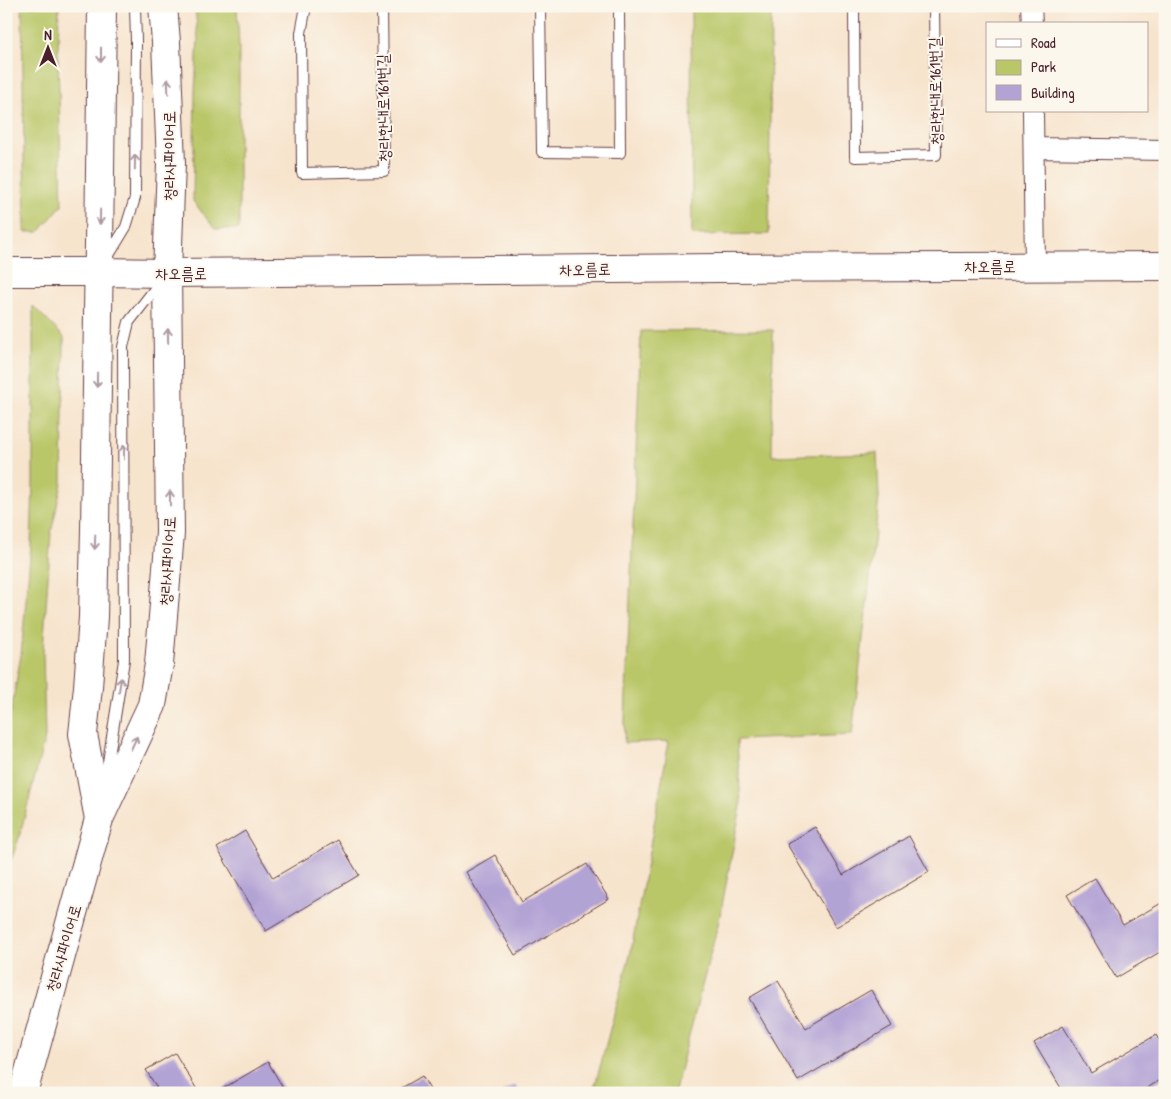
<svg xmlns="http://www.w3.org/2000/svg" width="1171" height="1099" viewBox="0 0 1171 1099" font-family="'Patrick Hand','Poor Story',sans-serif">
<rect width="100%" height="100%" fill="#fbf7ec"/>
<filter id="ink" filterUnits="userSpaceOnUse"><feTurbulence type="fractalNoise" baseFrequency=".02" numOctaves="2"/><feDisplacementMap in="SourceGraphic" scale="10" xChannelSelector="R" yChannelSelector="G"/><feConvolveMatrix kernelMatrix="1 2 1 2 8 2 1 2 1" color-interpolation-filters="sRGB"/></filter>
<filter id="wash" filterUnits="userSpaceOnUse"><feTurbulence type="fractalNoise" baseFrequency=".0096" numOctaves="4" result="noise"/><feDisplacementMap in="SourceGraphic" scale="20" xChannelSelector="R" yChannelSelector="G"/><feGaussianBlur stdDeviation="1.12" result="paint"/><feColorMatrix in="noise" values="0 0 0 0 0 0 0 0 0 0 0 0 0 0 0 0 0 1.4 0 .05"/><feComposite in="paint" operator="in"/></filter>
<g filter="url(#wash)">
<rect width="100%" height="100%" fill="#f7e4cd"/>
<path fill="#bac769" stroke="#82734a" d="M22,6H59L58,58L62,205L39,232H25Z
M195,6H237L239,47V229H215L193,201L195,91L198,39Z
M691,6H771L769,234L692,235Z
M33,306L64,337L62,483L51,533L43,651L45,737L19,838L6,874V739L21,655L31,546L33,482Z
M773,330L772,456L877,453L879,498L852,735L737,740L741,806L719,921L674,1093H593L631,951L669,741L624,743L641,331Z"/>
<g id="blocks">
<path fill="#b2a3d5" d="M815,827L843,875L909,836L929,872L836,927L787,844Z
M245,831L273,878L338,840L359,875L266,931L217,848Z
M495,855L522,902L587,864L609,899L515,955L466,872Z
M1095,878L1123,925L1165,901V949L1116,978L1067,895Z
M778,981L806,1028L871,990L892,1026L798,1081L749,998Z
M1063,1026L1091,1073L1156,1035L1165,1050V1077L1139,1093H1064L1034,1043Z
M175,1053L199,1093H160L146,1070Z
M268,1062L286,1093H215Z
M422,1076L432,1093H393Z
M515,1085L520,1093H501Z"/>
</g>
</g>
<g filter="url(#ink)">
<use href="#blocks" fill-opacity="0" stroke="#643d43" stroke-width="1"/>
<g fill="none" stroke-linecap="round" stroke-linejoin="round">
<g stroke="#643d43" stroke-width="12">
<path id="lane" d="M306,6L301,33L302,173L384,171L382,6
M540,6L542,152L620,153L619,6
M854,6L855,157L936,155L934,6
M106,260L126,227L135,198L136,41L135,6
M105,781L124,660L123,347L129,322L161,281"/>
</g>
<g stroke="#643d43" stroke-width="22">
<path id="street" d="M1031,6L1032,24
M1033,111L1035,266
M1034,148L1165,150"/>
</g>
<g stroke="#643d43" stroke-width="30">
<path id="secondary" d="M6,272H99L167,273L718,268L1165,266
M99,819L83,734L88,687L93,617L95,529L100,172L102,6
M23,1093L99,819L152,705L159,664L170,533L167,273L171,163L166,42L163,6"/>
</g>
<use href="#lane" stroke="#fff" stroke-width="10"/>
<use href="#street" stroke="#fff" stroke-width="20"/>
<use href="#secondary" stroke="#fff" stroke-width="28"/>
</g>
<defs><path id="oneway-shaft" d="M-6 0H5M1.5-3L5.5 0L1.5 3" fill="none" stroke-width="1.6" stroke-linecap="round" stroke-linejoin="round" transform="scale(1.25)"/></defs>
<g stroke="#ae9aa0">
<use href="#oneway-shaft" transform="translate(101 55) rotate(90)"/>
<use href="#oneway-shaft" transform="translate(168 86) rotate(-92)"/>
<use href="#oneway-shaft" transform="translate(135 162) rotate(-89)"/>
<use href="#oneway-shaft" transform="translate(100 217) rotate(91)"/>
<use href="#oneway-shaft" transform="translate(168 336) rotate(-91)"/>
<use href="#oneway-shaft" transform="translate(97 380) rotate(91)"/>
<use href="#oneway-shaft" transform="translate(124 452) rotate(-90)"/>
<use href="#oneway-shaft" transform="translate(170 498) rotate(-90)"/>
<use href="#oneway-shaft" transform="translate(95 542) rotate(92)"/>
<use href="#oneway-shaft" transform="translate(120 685) rotate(-81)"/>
<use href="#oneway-shaft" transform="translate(134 743) rotate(-65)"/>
</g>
</g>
<g text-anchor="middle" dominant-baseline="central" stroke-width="4" stroke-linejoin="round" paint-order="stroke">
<g font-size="16" fill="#4a1f2b" stroke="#fbf7ec">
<text transform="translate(935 91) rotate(-91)">청라한내로161번길</text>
<text transform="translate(383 108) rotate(-91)">청라한내로161번길</text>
<text transform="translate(169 156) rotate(-90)">청라사파이어로</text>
<text x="990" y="266">차오름로</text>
<text transform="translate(585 269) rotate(-1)">차오름로</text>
<text x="181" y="273">차오름로</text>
<text transform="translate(167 561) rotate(-87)">청라사파이어로</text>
<text transform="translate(63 948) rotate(-74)">청라사파이어로</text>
</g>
</g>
<rect width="1171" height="1099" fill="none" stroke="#fbf7ec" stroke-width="25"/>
<rect x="986" y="22" width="162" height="90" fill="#fbf7ec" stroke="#b4a19f"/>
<rect x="996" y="39" width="25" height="8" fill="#ffffff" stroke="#b4a19f"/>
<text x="1031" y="48" font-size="15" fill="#4a1f2b">Road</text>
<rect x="996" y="60" width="25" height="15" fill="#bac769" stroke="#b4a19f"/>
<text x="1031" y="72" font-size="15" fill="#4a1f2b">Park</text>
<rect x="996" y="85" width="25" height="15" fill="#b2a3d5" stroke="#b4a19f"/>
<text x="1031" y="98" font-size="15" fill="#4a1f2b">Building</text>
<g transform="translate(48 48)" stroke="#fbf7ec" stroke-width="4" paint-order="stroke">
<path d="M0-4L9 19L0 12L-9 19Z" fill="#4a1f2b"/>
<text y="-8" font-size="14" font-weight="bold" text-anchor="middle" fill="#4a1f2b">N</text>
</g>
</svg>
